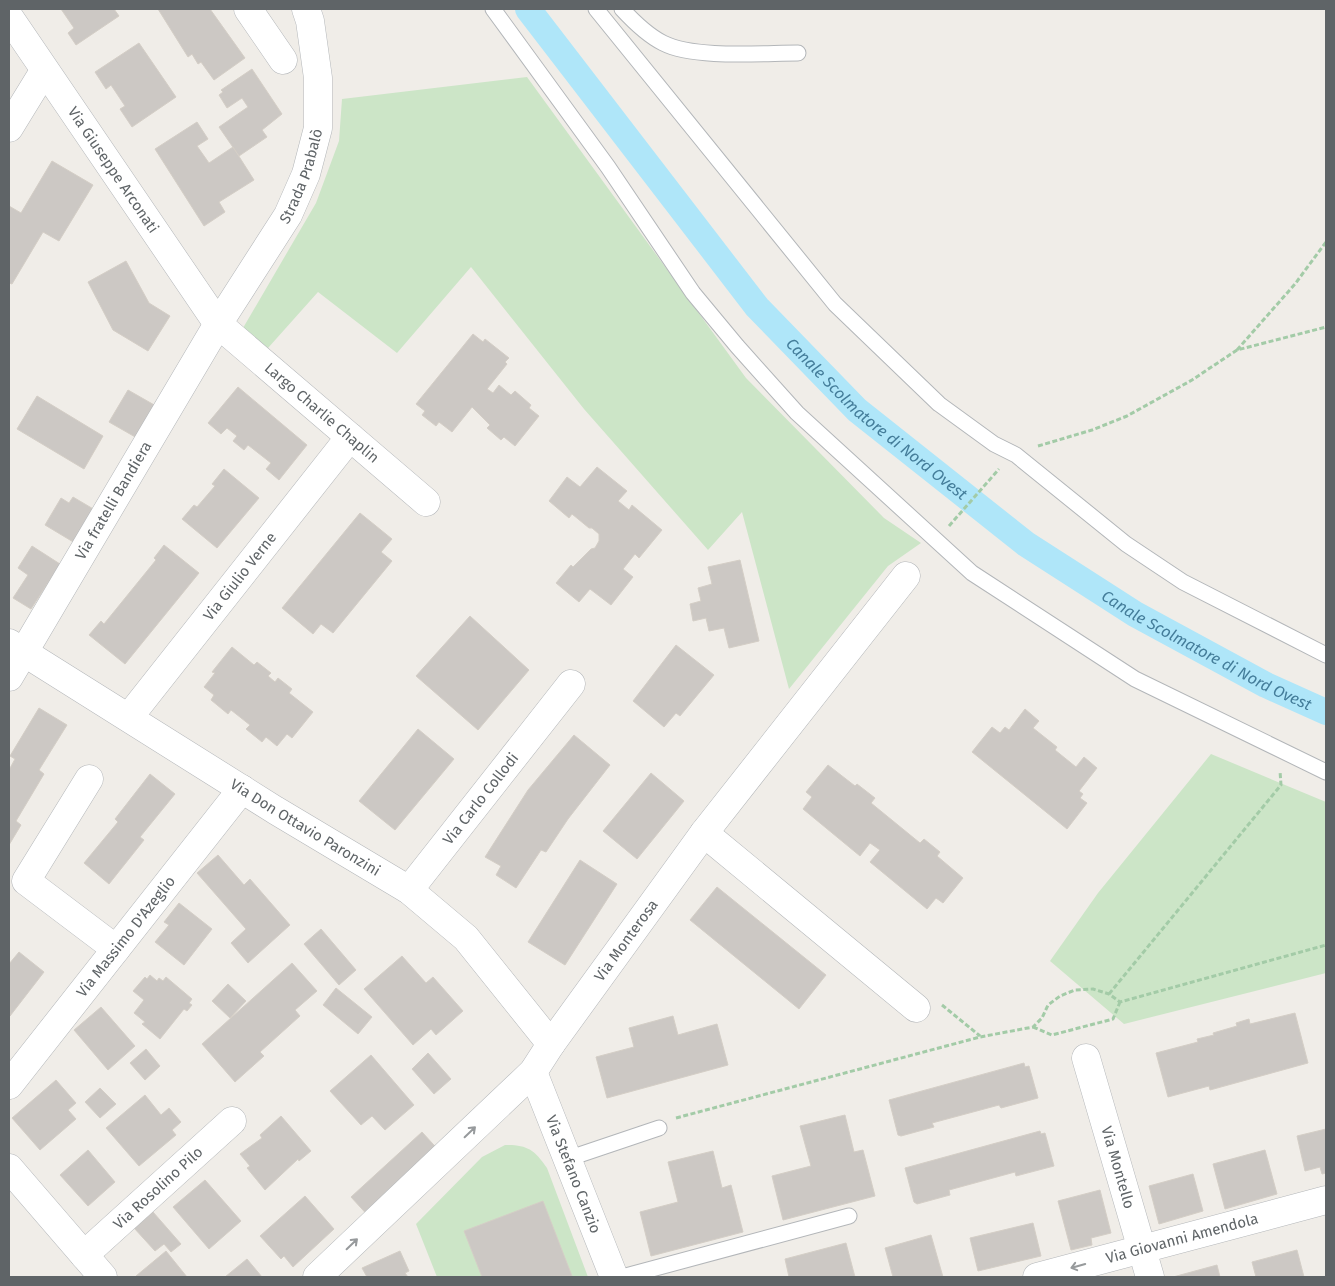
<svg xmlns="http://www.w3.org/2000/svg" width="1335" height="1286" viewBox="0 0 1335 1286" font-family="'Fira Sans',sans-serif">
<rect width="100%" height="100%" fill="#f0ede8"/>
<path fill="#cce5c7" d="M527,77L746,378L884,518L921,543L888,566L789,689L742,512L708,550L584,409L471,267L397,353L318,292L268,348L243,328L316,203L339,141L342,99Z
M1211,754L1326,802V973L1124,1024L1050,961L1098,893Z
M505,1145C527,1145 534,1149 547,1168L588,1277H437L416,1224L482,1157Z"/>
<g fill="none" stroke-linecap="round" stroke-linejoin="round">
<path stroke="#afe6f9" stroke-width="26" id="s1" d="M528,9L757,307L857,410L1026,544L1135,614L1266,685L1326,712"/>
</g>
<path fill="#ccc8c4" stroke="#d4cec6" d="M61,9H114L119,16L76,45L68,33L74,28Z
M158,9H210L245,58L214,80L201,62L198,64L192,54L188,57Z
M139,43L176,97L132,127L120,109L125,106L111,85L106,89L95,72Z
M252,69L282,114L262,130L267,137L239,156L219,127L248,107L242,98L227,108L219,95L223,92L221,90Z
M197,122L208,139L197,146L209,163L233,147L254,180L219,202L225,212L204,226L155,149Z
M52,161L93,185L59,241L43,232L12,284L9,283V206L21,213Z
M126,261L149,303L170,316L148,351L113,330L88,282Z
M473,334L483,342L485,339L509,358L505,362L507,364L487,389L493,393L499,385L511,395L515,391L531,405L529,408L539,416L515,446L504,437L501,440L487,428L490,425L472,407L452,432L439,422L436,426L422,415L425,411L416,404Z
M238,387L307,445L279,480L266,469L271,463L248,445L244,450L233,441L237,436L227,428L221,434L208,423Z
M128,390L156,406L137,438L109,422Z
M37,396L103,436L84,469L17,429Z
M597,467L627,491L618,501L629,510L632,505L662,530L639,558L635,554L623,569L633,577L611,605L590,589L579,602L556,583L571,565L573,567L591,549L595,548L599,541V534L592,528H589L572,514L569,518L549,501L567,477L580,487Z
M224,469L259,498L217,548L182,519L194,505L197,507L215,486L212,484Z
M73,497L95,510L75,543L45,525L61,498L69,503Z
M360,513L392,539L381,552L392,561L333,633L321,624L313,634L282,608Z
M164,545L199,573L125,664L89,635L101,621L104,624L156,560L154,558Z
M32,546L60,564L31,609L13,598L28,575L18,568Z
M740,560L759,641L729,648L724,628L709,631L706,618L693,621L690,604L701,601L698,588L712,584L708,567Z
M470,616L529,670L478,730L416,676Z
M676,645L714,675L680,716L676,713L664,727L633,701Z
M232,647L254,665L257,662L271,673L268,676L275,682L278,678L292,689L289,693L313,712L292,738L287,734L277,746L266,737L262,742L246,729L250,725L231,710L228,714L211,700L214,695L204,687L215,673L212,672Z
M39,708L67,725L39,770L44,774L16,821L21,825L9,845V770L15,759L10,756Z
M1025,709L1039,721L1033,728L1057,747L1055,750L1076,767L1084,757L1097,768L1079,791L1083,794L1080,798L1087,803L1067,829L972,752L992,727L1000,733L1005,727L1009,730Z
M418,729L454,759L395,830L359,801Z
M574,735L610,765L568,819L546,852L541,850L516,888L496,875L501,866L485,857L528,790Z
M828,765L855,786L857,784L875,798L871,803L920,843L924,839L940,852L937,856L963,878L943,903L936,898L927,909L870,862L880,850L870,843L860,856L803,809L812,797L806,792Z
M651,773L684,801L637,859L603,831Z
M150,774L175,794L140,837L144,840L109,884L84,863L118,822L115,819Z
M218,855L244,885L250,879L290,925L248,963L231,943L246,929L197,873Z
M580,860L617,884L565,965L528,942Z
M717,887L826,975L799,1009L690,920Z
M179,903L212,929L184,965L155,942L169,925L164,922Z
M321,929L356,970L339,985L304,944Z
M19,952L44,972L10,1016L9,964Z
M402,956L426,983L433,977L463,1011L436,1035L431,1029L413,1045L364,989Z
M292,963L317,991L295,1010L300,1016L260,1052L264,1056L235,1082L202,1044Z
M150,975L157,981L159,978L163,981L166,977L192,999L189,1003L192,1005L187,1011L184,1009L160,1039L142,1024L145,1022L134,1013L144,1000L133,991L145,977L147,979Z
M228,984L246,1001L230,1018L212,1001Z
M336,988L372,1017L358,1034L323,1005Z
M101,1007L135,1046L108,1070L74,1030Z
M1295,1013L1308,1063L1210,1090L1209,1086L1168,1097L1156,1053L1198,1042L1197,1039L1214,1035L1213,1033L1237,1026L1236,1023L1249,1019L1250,1024Z
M673,1016L678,1035L717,1024L728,1065L607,1098L596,1057L634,1047L629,1028Z
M146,1049L160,1066L145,1080L130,1063Z
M428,1053L451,1079L434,1094L412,1069Z
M371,1055L414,1105L385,1130L372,1116L361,1125L330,1091Z
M1024,1063L1025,1067L1029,1066L1038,1098L1001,1108L999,1105L932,1123L934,1127L901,1136L898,1135L889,1100Z
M56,1080L76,1103L68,1110L76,1119L40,1150L12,1118Z
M100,1088L116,1104L100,1118L85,1102Z
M145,1095L161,1115L169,1108L181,1122L172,1130L176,1135L139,1166L106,1128Z
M845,1115L854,1152L863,1150L875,1196L783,1220L772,1176L811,1166L800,1126Z
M281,1116L311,1151L299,1161L298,1159L265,1190L247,1168L250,1166L240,1154L262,1138L260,1135Z
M1326,1129V1173L1322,1174L1320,1167L1305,1171L1297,1136Z
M1040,1131L1041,1134L1045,1133L1054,1166L1016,1176L1015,1172L949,1190L950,1195L917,1204L914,1202L905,1168Z
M422,1132L443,1155L372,1220L351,1197Z
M88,1150L115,1182L88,1206L60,1175Z
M1265,1150L1277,1194L1225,1209L1213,1164Z
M713,1151L722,1188L731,1185L743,1232L651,1256L640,1212L678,1202L668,1162Z
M1193,1174L1203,1211L1159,1224L1149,1186Z
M205,1180L241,1221L209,1249L173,1207Z
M1100,1190L1111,1233L1091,1238L1092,1245L1071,1250L1058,1201Z
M305,1196L334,1229L293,1267L284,1256L281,1259L260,1236Z
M543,1201L572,1276L482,1277L464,1231Z
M153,1212L181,1244L171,1252L164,1244L155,1251L134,1228Z
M1033,1223L1041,1256L978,1271L970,1238Z
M931,1235L943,1277H893L885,1248Z
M846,1243L855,1277H789L785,1259Z
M1297,1250L1304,1277H1256L1252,1262Z
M166,1251L187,1277H137L136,1276Z
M400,1251L409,1271L405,1273L408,1277H367L362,1268Z
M247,1259L262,1277H225Z
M1217,1265L1220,1277H1173Z"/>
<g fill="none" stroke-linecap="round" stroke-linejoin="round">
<g stroke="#b3b6b9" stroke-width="17">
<path id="lane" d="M493,9L608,167L693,293L737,346L797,413L972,573L1135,679L1326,772
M596,9L835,304L939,404L994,444L1016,455L1126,544L1183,582L1326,655
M622,9C634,22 647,35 663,43C694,59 763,53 798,53
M567,1159L659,1128
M622,1277L849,1216"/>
</g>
<g stroke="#b3b6b9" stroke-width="29">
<g id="street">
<path d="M248,9L283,60"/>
<path id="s2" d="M9,17L218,324L426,502"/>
<path d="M9,128L44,71"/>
<path id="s3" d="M9,643L275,810L409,890L466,938L551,1044"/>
<path id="s4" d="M9,677L218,324L288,215L306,174L318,128V78L310,21L306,9"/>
<path id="s5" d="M129,717L350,437"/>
<path d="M89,779L26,881L116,949"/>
<path d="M704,833L916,1008"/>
<path id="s6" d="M409,890L571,684"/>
<path id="s7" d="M1086,1058L1150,1277"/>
<path id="s8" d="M533,1072L614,1277"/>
<path id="s9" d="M9,1085L242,789"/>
<path d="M9,1168L103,1277"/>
<path id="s10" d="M84,1255L232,1121"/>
<path id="s11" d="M317,1277L533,1072L551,1044L704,833L906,576"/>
<path id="s12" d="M1037,1277L1326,1200"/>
</g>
</g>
<path stroke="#a3cba7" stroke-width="3" stroke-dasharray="5 2.5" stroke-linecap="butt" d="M1237,350L1295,284L1326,242
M1038,446L1092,430L1127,416L1192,380L1237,350L1326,327
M949,526L999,469
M1109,994L1281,785L1280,771
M942,1005L980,1036
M1033,1027L1052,1035L1113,1019L1120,1002
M676,1118L980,1037L1033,1027L1042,1018L1048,1005L1060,996L1075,990L1093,989L1109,994L1120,1002L1326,945"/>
<use href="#lane" stroke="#fff" stroke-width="15"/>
<use href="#street" stroke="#fff" stroke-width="28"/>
</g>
<defs><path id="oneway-shaft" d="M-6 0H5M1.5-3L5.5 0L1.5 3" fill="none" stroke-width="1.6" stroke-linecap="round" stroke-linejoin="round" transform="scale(1.25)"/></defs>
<g stroke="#979a9c">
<use href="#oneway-shaft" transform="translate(470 1132) rotate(-44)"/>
<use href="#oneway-shaft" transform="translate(352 1244) rotate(-44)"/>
<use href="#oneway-shaft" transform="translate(1078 1266) rotate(164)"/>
</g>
<g text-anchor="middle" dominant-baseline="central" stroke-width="4" stroke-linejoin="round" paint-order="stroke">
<g font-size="15" fill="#5f6467" stroke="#fff">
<text stroke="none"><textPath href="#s2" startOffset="185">Via Giuseppe Arconati</textPath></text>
<text stroke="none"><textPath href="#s4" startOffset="581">Strada Prabalò</textPath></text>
<text stroke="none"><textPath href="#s2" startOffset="508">Largo Charlie Chaplin</textPath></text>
<text stroke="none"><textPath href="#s4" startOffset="205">Via fratelli Bandiera</textPath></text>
<text stroke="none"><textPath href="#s5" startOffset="179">Via Giulio Verne</textPath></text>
<text stroke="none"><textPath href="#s6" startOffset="116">Via Carlo Collodi</textPath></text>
<text stroke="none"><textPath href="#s3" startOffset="349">Via Don Ottavio Paronzini</textPath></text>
<text stroke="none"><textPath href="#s9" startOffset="189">Via Massimo D'Azeglio</textPath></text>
<text stroke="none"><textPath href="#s11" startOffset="459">Via Monterosa</textPath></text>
<text stroke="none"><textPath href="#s7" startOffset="114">Via Montello</textPath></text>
<text stroke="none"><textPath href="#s8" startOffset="110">Via Stefano Canzio</textPath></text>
<text stroke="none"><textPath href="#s10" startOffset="100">Via Rosolino Pilo</textPath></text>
<text stroke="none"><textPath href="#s12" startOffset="150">Via Giovanni Amendola</textPath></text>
</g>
<g font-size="16" font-style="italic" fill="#447d9a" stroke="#fff">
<text stroke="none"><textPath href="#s1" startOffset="540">Canale Scolmatore di Nord Ovest</textPath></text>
<text stroke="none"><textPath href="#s1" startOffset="945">Canale Scolmatore di Nord Ovest</textPath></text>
</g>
</g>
<rect width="1335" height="1286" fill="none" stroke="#5f6467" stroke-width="20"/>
</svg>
